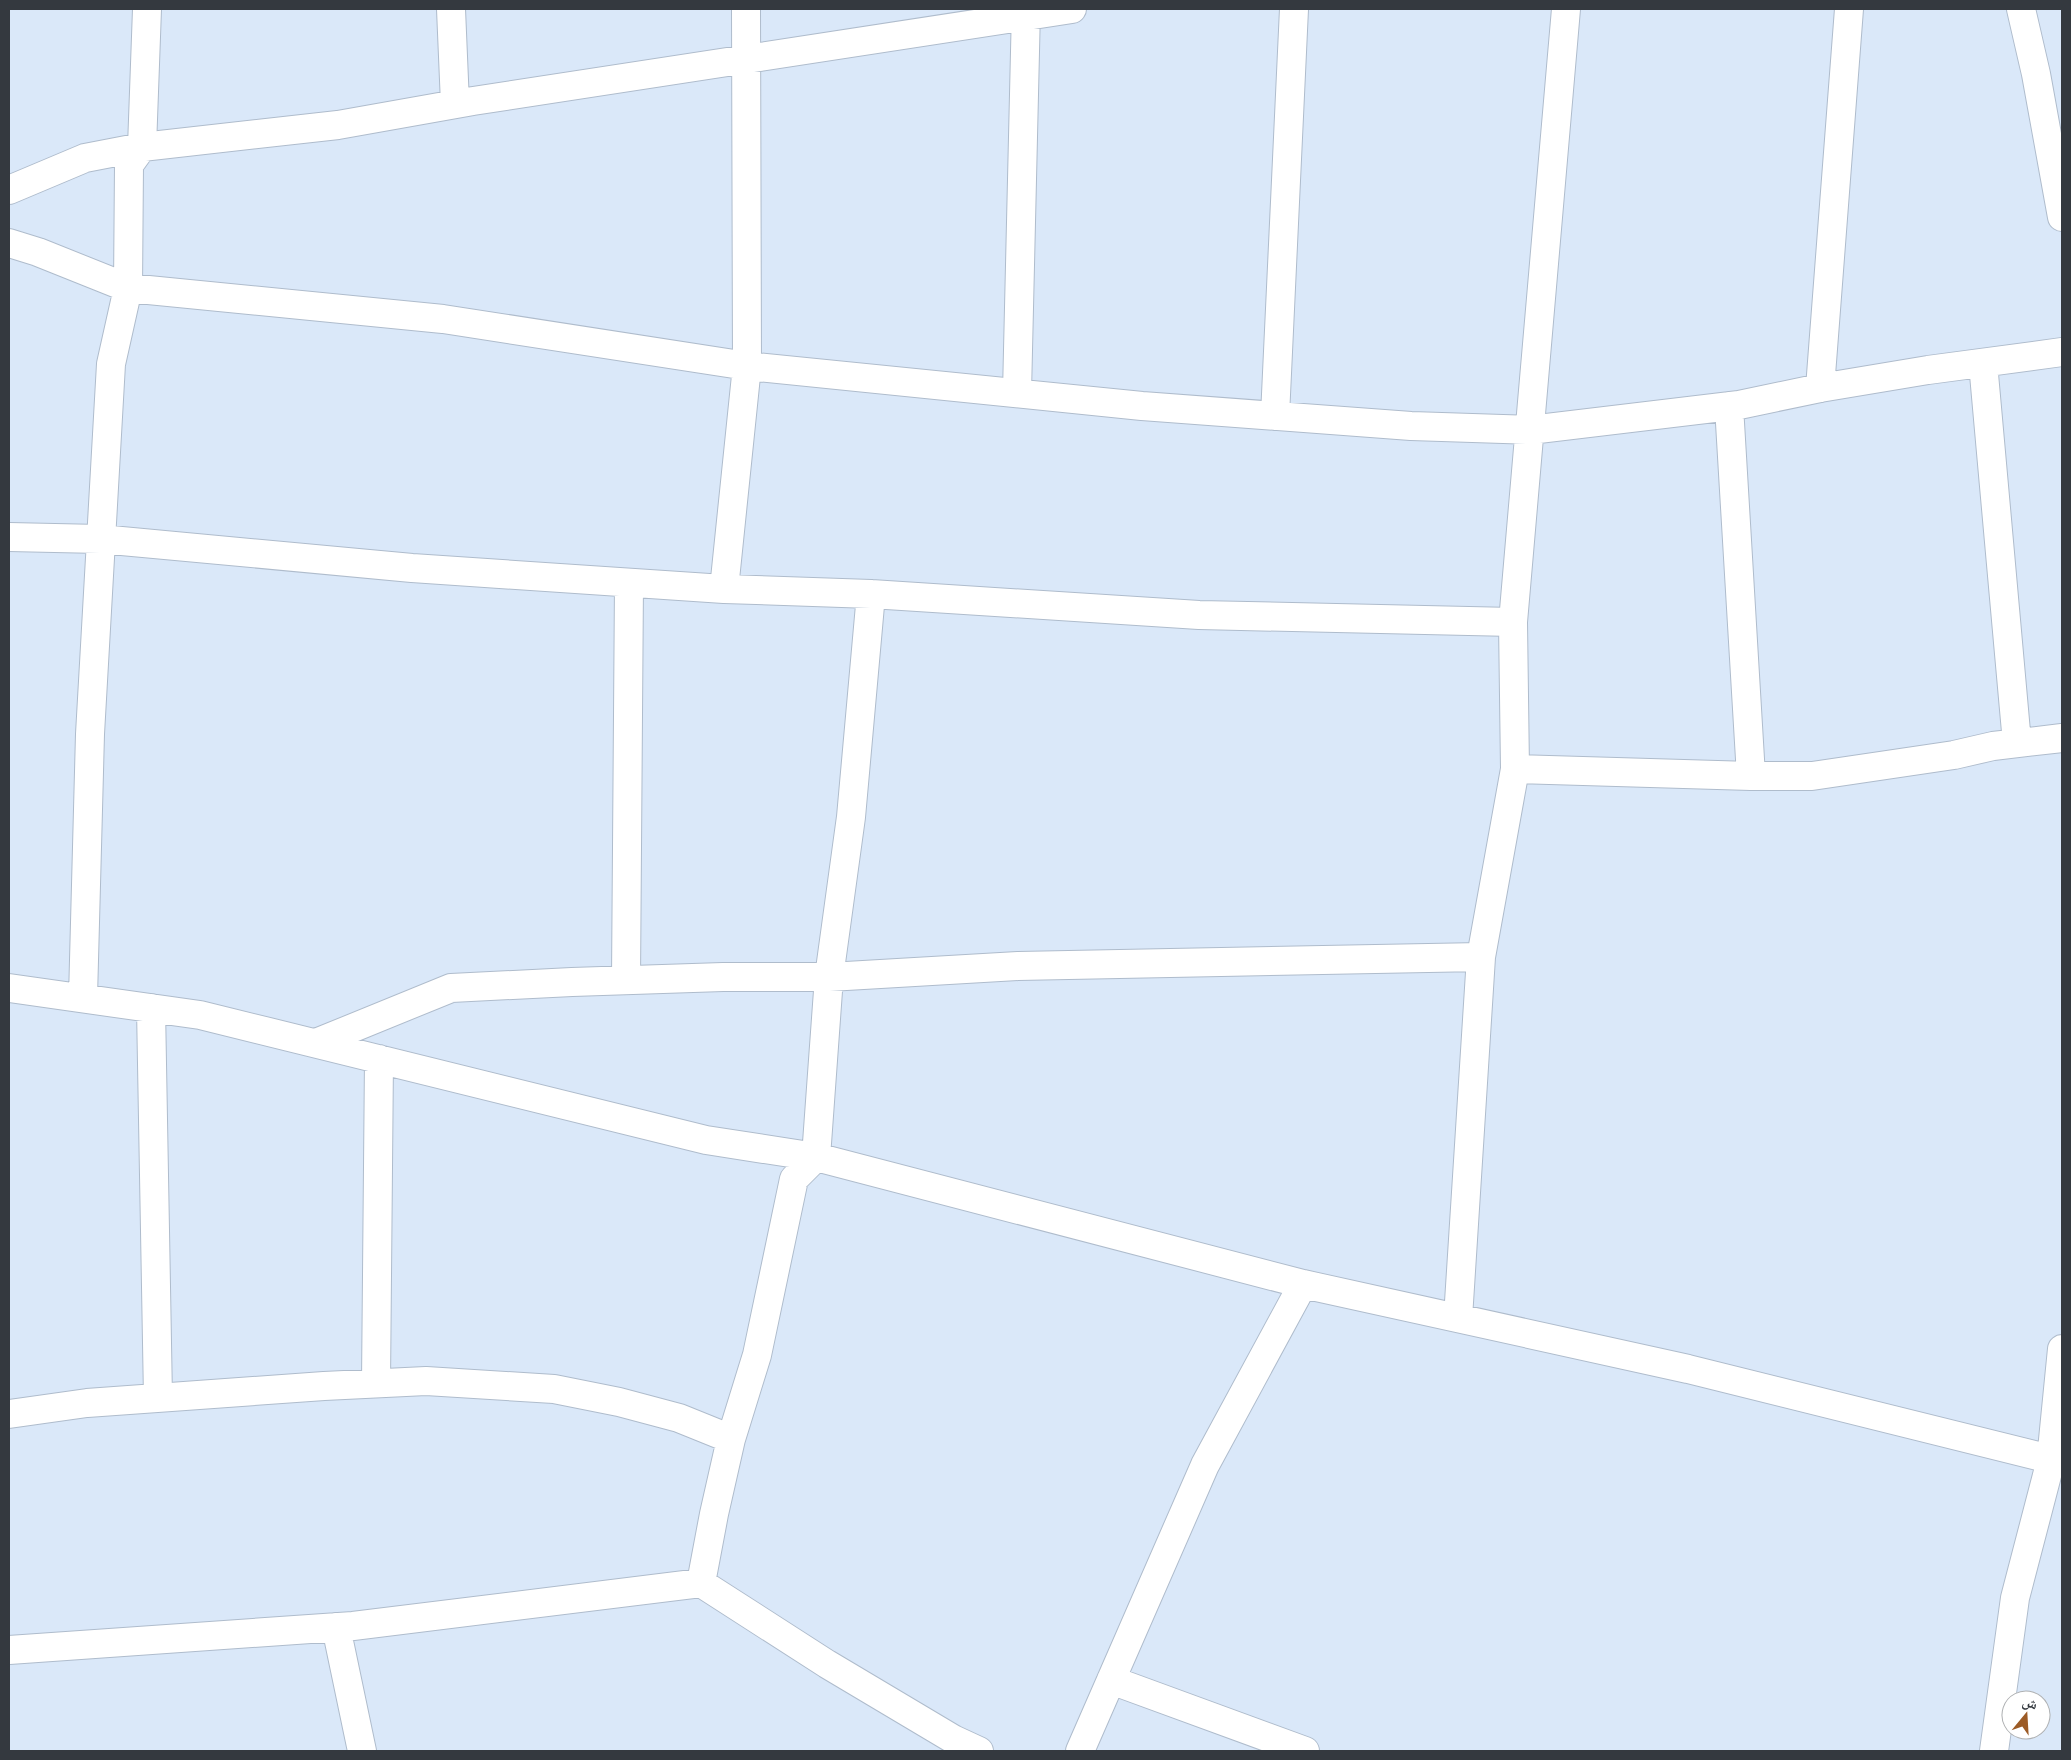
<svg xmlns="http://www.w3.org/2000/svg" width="2071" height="1760" viewBox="0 0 2071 1760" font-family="Literata,'Noto Naskh Arabic',serif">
<rect width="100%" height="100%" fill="#dae8f9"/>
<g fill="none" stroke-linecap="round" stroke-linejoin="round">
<g stroke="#afbccc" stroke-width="30">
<path id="street" d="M451,9L455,104
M2021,9L2036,74L2062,217
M9,190L85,158L142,147L338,125L473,101L1072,9
M9,243L38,252L128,288L443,319L747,366L1142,406L1411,426L1530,430L1739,405L1820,388L1928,370L2062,352
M1983,363L2017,743
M1820,388L1849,9
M1017,393L1026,9
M1729,406L1751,776
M1275,416L1294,9
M9,537L100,539L412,568L724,589L871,594L1199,615L1513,622L1515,769L1481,957L1458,1318
M724,589L747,366L746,9
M1513,622L1566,9
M1515,769L1751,776H1812L1954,755L1993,746L2062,738
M626,980L629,583
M9,988L200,1015L706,1140L816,1157L1303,1284L1688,1369L2062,1462
M83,998L90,734L111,364L128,288L129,165L142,147L147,9
M151,1008L158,1398
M316,1043L451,988L572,982L723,977H829L1018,966L1481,957
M376,1383L379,1059
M9,1414L87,1403L324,1386L426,1381L554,1389L619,1402L679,1418L731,1439L714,1514L701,1583
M731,1439L757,1355L794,1179L816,1157L829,977L851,817L871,594
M336,1627L362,1751
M9,1650L353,1626L701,1583L827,1664L953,1739L979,1751
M1111,1680L1305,1751
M1080,1751L1205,1465L1303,1284
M1994,1751L2015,1598L2051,1460L2062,1349"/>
</g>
<use href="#street" stroke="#fff" stroke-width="28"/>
</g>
<rect width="2071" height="1760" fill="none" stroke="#34393f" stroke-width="20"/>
<g transform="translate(2026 1715) rotate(18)"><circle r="24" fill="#ffffff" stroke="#aeb0b2"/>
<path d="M0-4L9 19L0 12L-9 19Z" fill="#9c5b26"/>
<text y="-8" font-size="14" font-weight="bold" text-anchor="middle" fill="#34393f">ش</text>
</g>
</svg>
